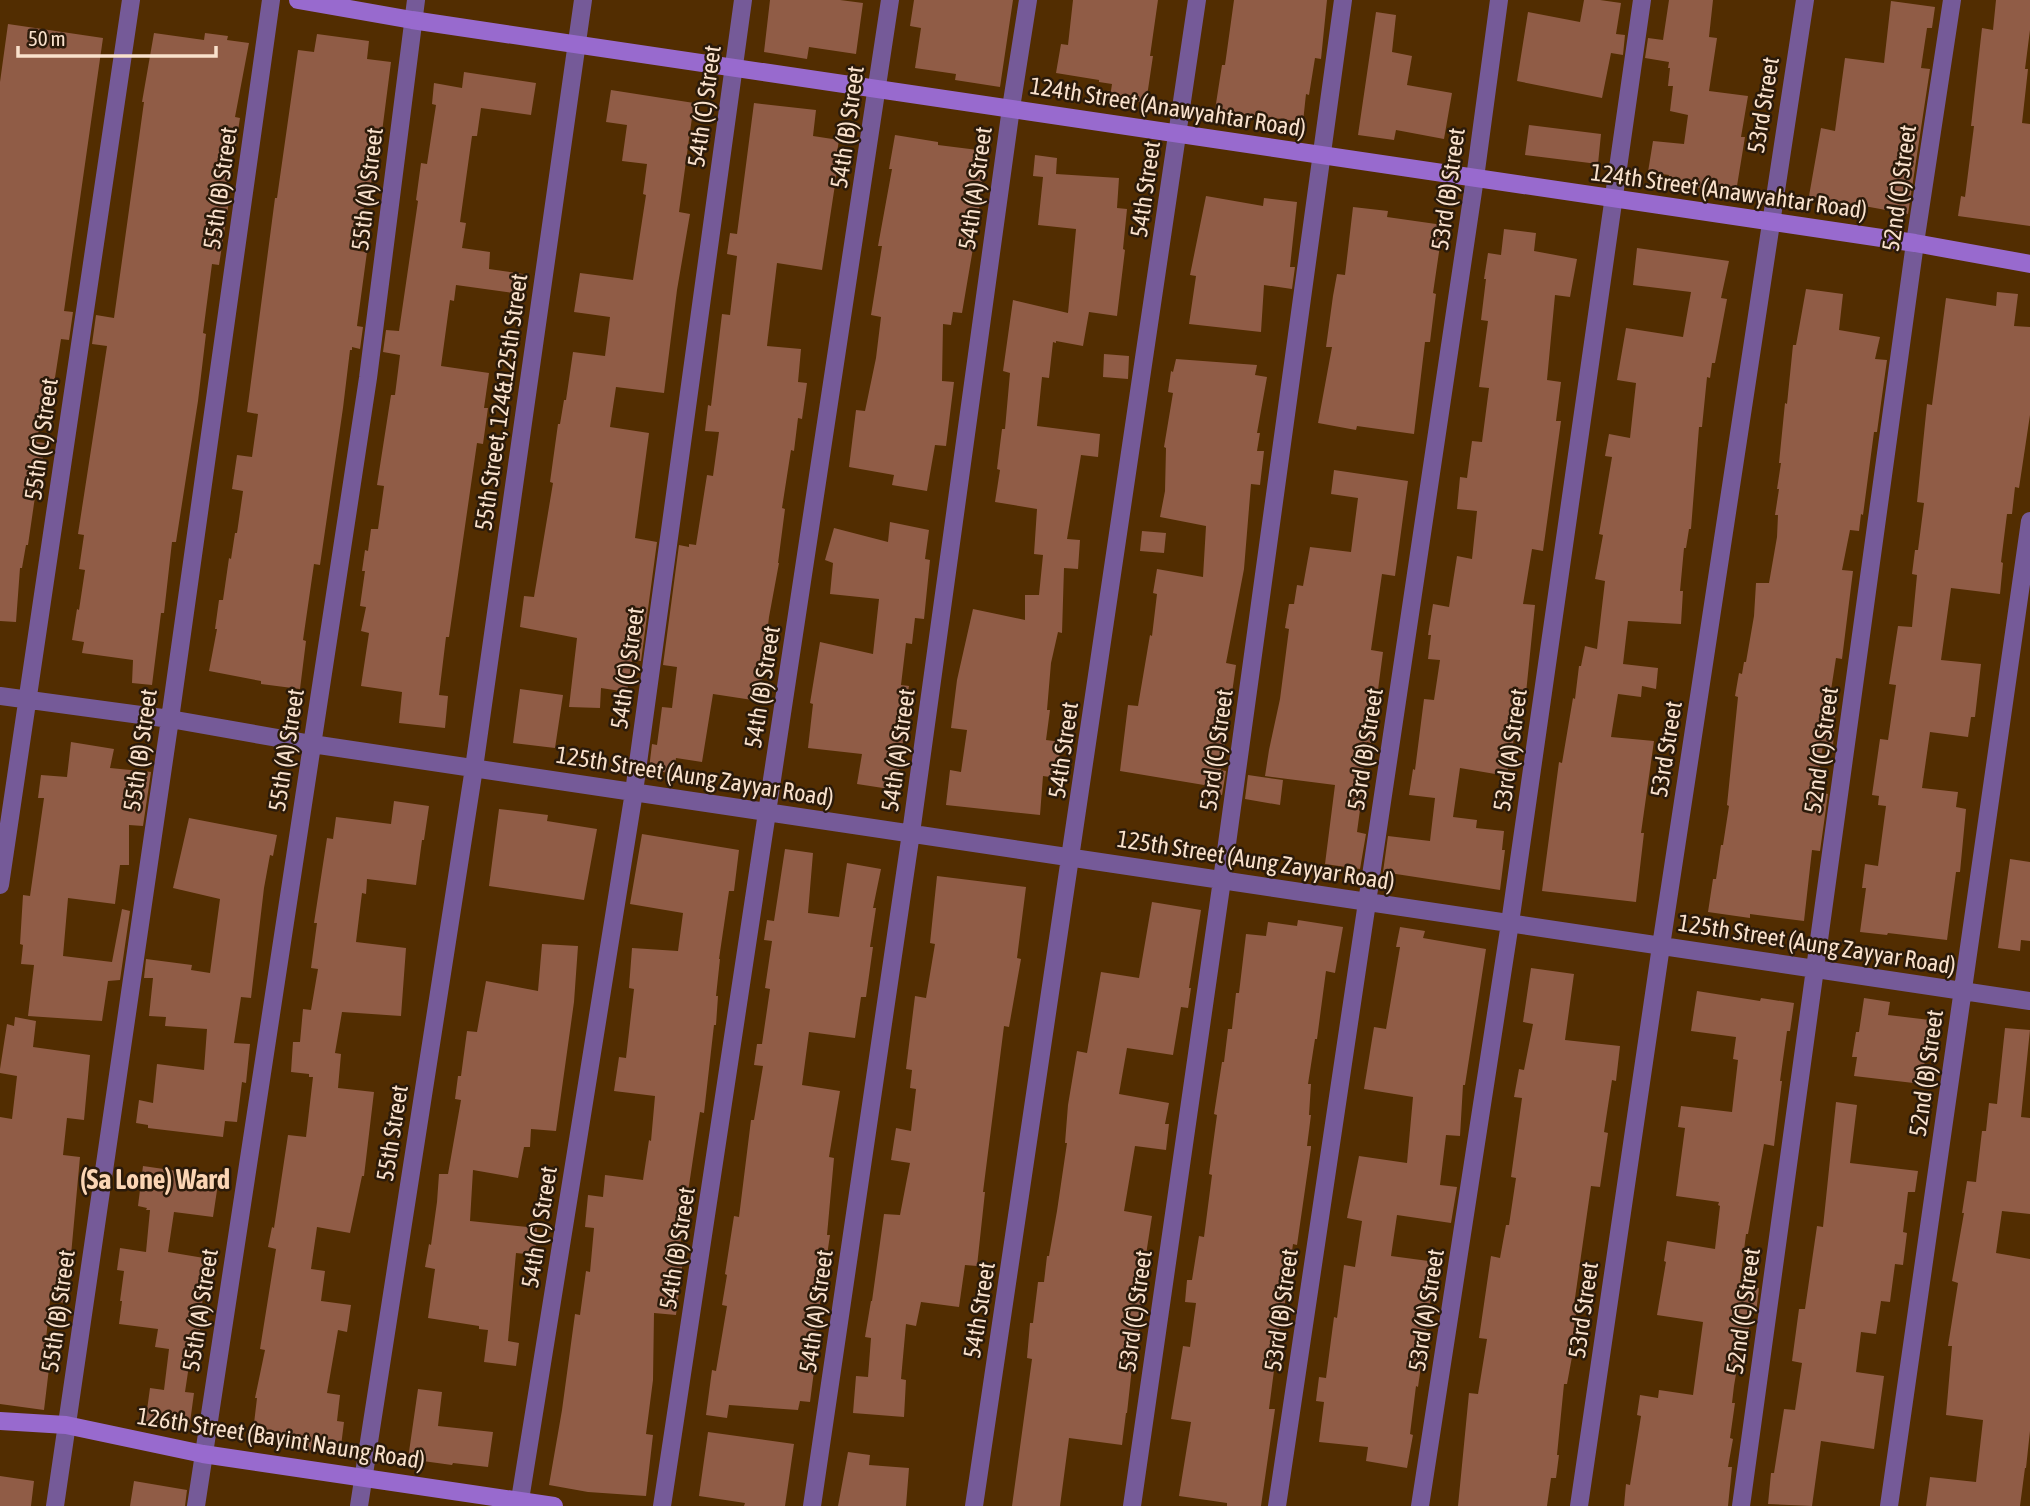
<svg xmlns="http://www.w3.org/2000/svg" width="2030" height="1506" viewBox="0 0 2030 1506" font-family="'Asap Condensed',sans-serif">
<rect width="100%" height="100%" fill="#522d01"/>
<path fill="#905c46" d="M770,0H840L863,3L856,54L809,47L807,59L764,52Z
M914,0H1013L1000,87L955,80L956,74L915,68L921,28L910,26Z
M1073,0H1158L1150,56H1153L1146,103L1110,97L1112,84L1099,82V80L1056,73L1061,44L1068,45Z
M1234,0H1327L1321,59L1315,58L1309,95L1306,94L1303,122L1215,110L1222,65H1225Z
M1584,0H1600L1621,3L1616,34L1625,35L1623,55L1611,53L1602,98L1517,81L1528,12L1580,22Z
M1669,0H1713L1709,37L1717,38L1709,91L1748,96L1741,137H1745L1736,192L1668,184L1669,175L1648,172L1653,141L1684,144L1688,115L1670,111L1673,86H1668L1670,68H1668L1669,62L1645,58L1648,38L1663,40Z
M1996,0H2030V30L2025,69H2028L2022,123L2030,124V226L1958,216L1961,196L1965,197L1974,126H1971L1982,28L1993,30Z
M1891,1L1935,7L1932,28H1927L1921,68L1930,69L1908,214L1809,196L1821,128L1835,131L1845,58L1884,63Z
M1376,12L1396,15L1392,52L1412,56L1407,85L1452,93L1444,139L1396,130L1394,140L1358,135Z
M8,24L103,38L64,311L73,312L69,340L61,339L54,384L46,383L37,442L45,443L38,490H36L28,545H26L22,568H20L16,622L0,621V82Z
M154,33L204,40L205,33L228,36L227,40L249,43L235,117L240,118L235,150H231L225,194L230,195L219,265L212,264L203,333L206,334L198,401L176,542H172L164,613H161L152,685L132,683L133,660L82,653L84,642L72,640L77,609L79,610L85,570L79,569L84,535L78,534L107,346L92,344L96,315L114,318L144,102H142Z
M317,34L369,41L367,59L391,62L377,171L373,170L368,207L364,206L358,251L367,252L357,326L363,327L360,349L352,347V350H350L343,408L320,565L314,564L303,640L306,641L300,689L261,684V681L209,671L217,629H215L219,600H223L229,558L231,559L235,533H237L243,491L232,489L237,455L252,457L258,414L247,412L275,198H277L298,50L314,52Z
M464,72L536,83L531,115L481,108L477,136H472L460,222L466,223L462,248L490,252L489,269L523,274L520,294L456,285L454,301L450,300L441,366L489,373L484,408H488L483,444L477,443L449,637H446L439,695L448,696L445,728L399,723L402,692L361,686L369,633L361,631L366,607L360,606L365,571H362L365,550L368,551L371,529H378L384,486L377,485L391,395H395L400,355L383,352L386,330L399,331L418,201L416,200L421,163L427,164L436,105L432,104L434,83L462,88Z
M611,90L694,103L679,212L690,214L677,290L664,393L616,387L610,427L649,433L635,538L657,542L641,661L632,660L627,692L601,688L600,708L569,707L577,638L520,627L524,596L534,597L553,483L550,482L558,424H560L564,400H566L573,352L605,356L610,317L574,312L580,273L633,280L646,195L643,194L647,164L622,161L627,125L606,122Z
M754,103L816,110L813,136L839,140L835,165H838L822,270L777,263L767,346L801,349L798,382L807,383L802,419L798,418L794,451L791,450L782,508L785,509L778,563H779L769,617L759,701L713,694L702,762L676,758L673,774L649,769L652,744L657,745L662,707L672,708L677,667L663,665L679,545L689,547V544L696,545L707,475L713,476L719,432L705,431L708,405L711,406L722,314L730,315L737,256L727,254L730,233L737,234Z
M1529,125L1601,134L1598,164L1525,155Z
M895,135L938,142V145L986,151L978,219L962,313L953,312L951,325L943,324L942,381L954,382L946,446L935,445L927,491L892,485L894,475L849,467L856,410L865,411L876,358L881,317L871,315L882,246H878L892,169H889Z
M1035,155L1057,158L1056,174L1119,178L1117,208L1127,209L1123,249L1125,250L1117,316L1089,312L1083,346L1056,341V343L1053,342L1049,378L1042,377L1037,426L1100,434L1098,457L1081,455L1067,539L1080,540L1078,569L1064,568L1062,633L1058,632L1051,663L1047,710H1050L1046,740L1061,742L1057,778L1043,776L1040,815L946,805L950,770L961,772L967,730L951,728L957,680L973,609L1025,620V595H1039L1043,555L1034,554L1037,509L995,502L1000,470L997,469L1002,429H1005L1010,373L1003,371L1013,300L1068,313L1076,229L1038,225L1043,177L1033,176Z
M1206,196L1263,206L1264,198L1297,202L1290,267H1295L1292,289L1264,285L1261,332L1189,324L1196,276L1190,275Z
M1353,207L1388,211L1387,217L1443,225L1433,293L1436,294L1430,342H1425L1414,434L1357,426L1356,430L1318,423L1332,347H1326L1333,296L1337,274L1345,275Z
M1504,229L1536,233L1534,251L1577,259L1570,297L1555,295L1547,380L1561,382L1556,421H1561L1543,551L1532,549L1523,604L1535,605L1526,693L1517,692L1513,747H1511L1507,776L1460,768L1453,817L1477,820L1476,828L1504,831L1502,850H1505L1500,890L1383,872L1388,836L1430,841L1435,798L1409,795L1413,769L1415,770L1424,699L1434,700L1440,660L1428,659L1431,635H1428L1433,604L1449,607L1457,556L1472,559L1477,511L1457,509L1460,477L1467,478L1472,441L1482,442L1489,388L1479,387L1488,321L1481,320L1486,279H1484L1488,253L1501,255Z
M1637,248L1729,261L1721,298L1727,299L1715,363H1712L1710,378L1707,377L1702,427H1699L1691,529H1689L1686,548H1684L1680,591H1683L1681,624L1628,621L1623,664L1658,668L1656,689L1642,686L1641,697L1618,694L1611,737L1654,741L1641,833H1644L1636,902L1542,891L1559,762L1562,763L1573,698L1575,699L1579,666H1581L1585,646L1597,649L1605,581L1595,579L1603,535L1599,534L1612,457L1605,456L1609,434L1630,438L1636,383L1617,380L1626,328L1683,337L1691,292L1633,285Z
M1806,289L1843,294L1839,330L1880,337L1875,359L1887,360L1877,432H1874L1863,515L1861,514L1859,531L1850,530L1842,570L1853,571L1842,659L1836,658L1829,703L1836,704L1833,746L1823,745L1816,792L1828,794L1820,851L1812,850L1804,921L1750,914V918L1708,912L1713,879H1716L1721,845H1723L1729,806L1727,805L1738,697L1735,696L1739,673L1742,674L1744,662H1746L1754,616L1756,583H1769L1777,537L1778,515H1775L1779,489H1777L1781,463H1779L1785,403L1787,404L1793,345H1796Z
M1997,292L2018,294L2014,326L2030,327V415L2019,488L2015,487L2012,514H2007L2001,562L2003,563L2000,594L1951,588L1941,660L1981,664L1975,717H1971L1968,737L1930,732L1922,788L1958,792L1956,807L1966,809L1960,872H1956L1947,940L1888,933L1887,935L1860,932L1866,888H1862L1865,864L1878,866L1886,806L1878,805L1879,796L1872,795L1880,739L1888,740L1896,685L1889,684L1898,626L1912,627L1917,575L1912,574L1915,550H1918L1924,503L1917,502L1927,404L1932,405L1946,298L1996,306Z
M1104,354L1129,356L1128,379L1103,377Z
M1176,359L1257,365L1255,375L1267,377L1257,433H1260L1257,451H1264L1260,485L1251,484L1244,569L1226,663L1236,665L1221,770L1226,771L1222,795L1208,793L1210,786L1120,771L1128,705L1138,706L1150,635L1152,636L1157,594L1153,593L1157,569L1203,577L1206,526L1160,517L1165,491L1166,448L1164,447L1173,393L1168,392L1171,371L1173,372Z
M1334,470L1408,481L1395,576L1382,574L1371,650L1383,652L1371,743L1367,742L1360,795H1362L1357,832L1366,834L1360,869L1325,864L1335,785L1265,776L1269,750L1280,699L1289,629L1285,628L1289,604H1294L1297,585L1303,586L1310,547L1351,552L1358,498L1331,494Z
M890,522L929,530L925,559L930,560L924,619L915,618L912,644L906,643L901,685L909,686L901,733L904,734L896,790L857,784L862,754L808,748L813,704L810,703L820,642L873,654L879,599L830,594L833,563L825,560L834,528L888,542Z
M1142,531L1166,533L1164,553L1140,551Z
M520,689L563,695L555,748L513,743Z
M71,742L114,749L110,768L151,772L143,826L129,825V865H120L115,904L68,898L63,956L112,962L122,909L130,911L120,980L108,981L102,1021L28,1016L34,965L21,964L23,945L20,944L23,895L30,896L44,798H38L41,775L67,777Z
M1248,775L1283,780L1280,805L1245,799Z
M394,801L429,806L424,840H422L416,885L367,879L366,894L362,893L356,942L406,948L401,1016L342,1012L335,1053L341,1054L338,1088L374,1092L364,1176H362L350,1233L317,1227L311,1269L325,1271L321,1301L351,1305L347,1332L338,1330L327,1393L340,1395L337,1421L344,1422L340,1454L286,1447L288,1437L253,1432L257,1398H255L265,1350L260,1349L276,1249L268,1247L272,1227L274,1228L288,1135L306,1137L313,1077H309V1074L291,1072L293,1042H300L303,1009L311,1010L318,969L311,968L317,923H314L327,838L333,839L336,817L391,824Z
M499,809L548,815L547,821L597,829L584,900L489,886Z
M189,818L277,835L273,856L270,855L264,888L251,998L241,997L234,1043L250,1044L246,1083L242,1082L237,1122L225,1121L223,1137L148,1128V1125L136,1123L139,1100L153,1103L157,1064L204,1070L207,1029L165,1026L166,1017L149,1016L153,978H144L146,959L192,965L191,970L210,973L220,899L173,888Z
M642,834L739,850L734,891H729L719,959H720L716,996H718L716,1025H714L704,1113L700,1112L678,1259L683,1260L676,1315L654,1313L653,1380L646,1434L653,1435L646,1496L588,1492L549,1485L562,1410L575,1314L580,1315L586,1271L590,1272L594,1228L585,1227L588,1195L603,1197L605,1175L643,1180L649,1140L651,1141L655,1096L614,1091L619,1057L626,1058L634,989L629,988L632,948L678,951L683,913L630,904Z
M785,849L813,853L808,913L839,917L847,863L881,869L873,908H876L870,947H873L866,997H861L855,1038L809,1032L802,1085L840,1091L829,1157L834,1158L827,1235H830L817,1324L808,1370L814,1371L810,1402L800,1401L798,1410L729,1405L727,1418L706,1415L712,1370L716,1371L727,1306L722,1305L727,1275L725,1274L734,1216L739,1217L751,1120H754L763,1066L754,1065L757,1044H762L770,989L765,988L772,941L764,940L767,920L774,921Z
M2010,859L2030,862V941L2021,940L2020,951L1998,948Z
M937,876L1026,887L1017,958L1021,959L1009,1027L1004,1026L983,1192H985L977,1266L965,1265L959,1307L921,1302L916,1326L906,1324L901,1379L906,1380L904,1417L853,1413L856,1376L868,1377L871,1338L865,1337L871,1301H872L884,1214L900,1215L910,1163L891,1160L896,1128L911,1131L916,1089L910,1088L912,1070L906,1069L915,996L926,998L935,944L930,943Z
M1152,902L1201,910L1189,988H1191L1188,1008L1181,1007L1173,1055L1127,1048L1119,1094L1169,1103L1165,1124H1169L1166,1150L1135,1146L1124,1211L1152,1216L1141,1287H1144L1138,1340H1135L1127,1413H1126L1122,1445L1069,1438L1060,1506H1012L1032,1359L1027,1358L1030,1323H1033L1038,1282H1044L1047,1256H1049L1057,1211L1067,1143H1065L1068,1105L1077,1051L1087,1053L1101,972L1139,978Z
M1298,920L1343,927L1335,973L1326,971L1317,1039H1315L1308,1084H1311L1309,1115H1311L1307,1146H1311V1148L1297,1245L1293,1244L1282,1324H1280L1269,1409H1275L1261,1506H1227V1503L1179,1496L1191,1422L1171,1419L1183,1346L1190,1347L1196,1303L1185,1302L1187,1280H1192L1199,1236L1204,1237L1212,1175L1209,1174L1217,1115L1214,1114L1222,1062H1224L1228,1029H1232L1236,993H1239L1246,934L1266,936L1268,922L1297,926Z
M1400,927L1425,931L1423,938L1486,949L1465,1085H1463L1460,1136L1446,1135L1440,1185L1457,1187L1451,1223L1397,1215L1391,1256L1436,1262L1418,1387L1416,1386L1410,1434L1413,1435L1407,1468L1366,1461L1368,1447L1319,1442L1324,1402L1316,1401L1319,1377L1326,1378L1334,1317L1337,1318L1344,1265L1355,1267L1362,1221L1347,1218L1359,1156L1407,1163L1413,1097L1364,1089L1374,1027L1386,1029L1400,947H1396Z
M542,944L578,946L574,1002L556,1131L531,1129L530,1147H524L518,1178L473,1170L470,1221L537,1228L535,1255L516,1253L508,1341L519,1343L516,1366L484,1362L488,1330L479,1329V1326L428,1318L435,1269L425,1267L429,1244L431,1245L437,1202L439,1174H448L461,1100L455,1099L458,1076H461L467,1031L477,1032L486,981L538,991Z
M1531,968L1574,974L1565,1040L1620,1046L1616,1081L1612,1080L1604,1132L1608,1133L1600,1187L1591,1186L1574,1305L1577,1306L1573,1334L1576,1335L1567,1384H1564L1557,1455H1559L1556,1478H1551L1547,1506H1458L1469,1393L1478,1394L1487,1339L1479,1338L1491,1256L1500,1258L1506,1225H1509L1516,1178L1511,1177L1522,1098L1514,1097L1519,1069L1524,1070L1533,1024L1523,1022Z
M1697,991L1760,1001L1761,998L1794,1003L1790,1031H1787L1780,1081H1782L1774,1146L1764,1144L1748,1234H1746L1740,1282H1743V1287L1759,1288L1756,1313H1752L1747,1339L1742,1338L1734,1386L1732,1403H1735L1730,1438L1733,1439L1728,1467H1732L1728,1506H1624L1626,1484L1630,1485L1641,1416L1637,1415L1640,1395L1658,1398L1659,1390L1693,1395L1703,1322L1657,1315L1666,1262L1664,1261L1667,1241L1715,1249L1720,1206L1718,1205L1719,1202L1676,1196L1685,1128L1678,1127L1681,1106L1732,1112L1738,1060L1733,1059L1736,1037L1691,1031Z
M1864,998L1890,1002L1888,1015L1930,1020L1922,1084L1854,1076L1857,1057H1852L1856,1032H1859Z
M15,1017L36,1021L33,1047L90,1055L84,1120L67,1118L63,1155L80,1157L70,1266H73L64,1303L50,1300L44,1359L50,1360L44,1410L0,1404V1117L12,1119L17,1076L0,1073V1069L7,1024L14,1026Z
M2005,1028L2030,1030L2021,1117L2030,1118V1214L2002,1211L1996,1253L2030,1259V1431L2026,1468H2025L2020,1506H1926L1930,1477L1976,1482L1983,1420L1946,1415L1952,1346H1948L1958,1283L1952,1281L1964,1213H1962L1967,1181L1976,1182L1982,1131H1986L1989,1103L1997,1104Z
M1836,1102L1857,1105L1850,1163L1918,1171L1915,1192H1908L1903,1232L1907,1233L1903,1265L1895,1264L1890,1302L1881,1301L1876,1334L1861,1332L1856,1372L1884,1376L1874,1449L1821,1441L1812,1506L1768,1504L1771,1473H1774L1784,1409L1795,1410L1802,1363L1792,1361L1799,1309H1805L1817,1226L1823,1227Z
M143,1166L219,1177L213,1217L174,1212L168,1252L216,1260L212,1284L204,1283L198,1352H191L185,1392L194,1393L189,1430L145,1425L150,1388L164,1390L169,1349L155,1347L158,1329L119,1324L122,1301H120L124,1271L117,1270L120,1248L146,1252L150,1210H146L147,1208L138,1206Z
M418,1389L442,1392L438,1426L493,1432L488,1467L453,1463L452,1465L408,1459Z
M708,1432L794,1444L785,1506H744L745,1503L699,1496Z
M848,1452L870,1455L869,1465L909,1468L906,1506H838Z
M0,1476L34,1481L31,1506H0Z
M134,1481L187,1490L185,1506H130Z"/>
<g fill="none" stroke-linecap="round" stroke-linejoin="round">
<path stroke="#755a98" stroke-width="18" d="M0,696L170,719L312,744L2030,1001
M0,885L131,0
M55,1506L170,719L271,0
M196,1506L368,378L416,0
M359,1506L474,768L583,0
M519,1506L634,792L743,0
M662,1506L890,0
M812,1506L911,833L1011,108L1028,0
M974,1506L1197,0
M1132,1506L1222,880L1343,0
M1277,1506L1475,178L1499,0
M1420,1506L1510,923L1642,0
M1579,1506L1661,946L1805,0
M1741,1506L1915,243L1952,0
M1889,1506L2030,521"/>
<path stroke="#986ace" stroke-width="18" d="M298,0L412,20L1915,243L2030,264
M0,1421L66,1425L203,1454L554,1506"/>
</g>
<g text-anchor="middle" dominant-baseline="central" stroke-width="5" stroke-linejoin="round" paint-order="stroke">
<g font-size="24" fill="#f9e1cc" stroke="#2b1a0a">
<text transform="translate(1763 105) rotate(-81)">53rd Street</text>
<text transform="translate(704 106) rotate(-82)">54th (C) Street</text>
<text transform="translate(1168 107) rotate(9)">124th Street (Anawyahtar Road)</text>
<text transform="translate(847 127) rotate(-82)">54th (B) Street</text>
<text transform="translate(220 188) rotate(-82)">55th (B) Street</text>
<text transform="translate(975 188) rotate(-82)">54th (A) Street</text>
<text transform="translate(1899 188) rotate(-82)">52nd (C) Street</text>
<text transform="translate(367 189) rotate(-83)">55th (A) Street</text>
<text transform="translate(1145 189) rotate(-82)">54th Street</text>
<text transform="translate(1448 189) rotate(-82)">53rd (B) Street</text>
<text transform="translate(1729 191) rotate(8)">124th Street (Anawyahtar Road)</text>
<text transform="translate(501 402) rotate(-82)">55th Street, 124&amp;125th Street</text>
<text transform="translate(41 439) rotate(-82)">55th (C) Street</text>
<text transform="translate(627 668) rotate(-82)">54th (C) Street</text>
<text transform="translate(762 687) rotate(-81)">54th (B) Street</text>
<text transform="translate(1365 749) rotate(-81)">53rd (B) Street</text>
<text transform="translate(1666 749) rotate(-81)">53rd Street</text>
<text transform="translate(140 750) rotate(-82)">55th (B) Street</text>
<text transform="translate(286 750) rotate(-81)">55th (A) Street</text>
<text transform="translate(898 750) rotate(-82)">54th (A) Street</text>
<text transform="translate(1063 750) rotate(-82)">54th Street</text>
<text transform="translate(1216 750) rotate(-82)">53rd (C) Street</text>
<text transform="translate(1510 750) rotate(-82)">53rd (A) Street</text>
<text transform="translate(1821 750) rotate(-82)">52nd (C) Street</text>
<text transform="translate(695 776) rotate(9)">125th Street (Aung Zayyar Road)</text>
<text transform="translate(1256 860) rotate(9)">125th Street (Aung Zayyar Road)</text>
<text transform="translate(1817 944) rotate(9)">125th Street (Aung Zayyar Road)</text>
<text transform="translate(1926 1073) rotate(-82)">52nd (B) Street</text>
<text transform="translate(392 1133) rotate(-81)">55th Street</text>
<text transform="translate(539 1227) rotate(-81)">54th (C) Street</text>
<text transform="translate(677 1248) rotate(-81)">54th (B) Street</text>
<text transform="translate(200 1310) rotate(-81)">55th (A) Street</text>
<text transform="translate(979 1310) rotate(-81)">54th Street</text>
<text transform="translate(1281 1310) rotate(-82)">53rd (B) Street</text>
<text transform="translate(1426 1310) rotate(-81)">53rd (A) Street</text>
<text transform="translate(1583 1310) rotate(-82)">53rd Street</text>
<text transform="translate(58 1311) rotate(-82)">55th (B) Street</text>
<text transform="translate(816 1311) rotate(-82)">54th (A) Street</text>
<text transform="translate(1135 1311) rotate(-82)">53rd (C) Street</text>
<text transform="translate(1743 1311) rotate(-82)">52nd (C) Street</text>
<text transform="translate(281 1438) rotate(9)">126th Street (Bayint Naung Road)</text>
</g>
<g font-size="28" font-weight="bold" fill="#fbd5b4" stroke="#2b1a0a">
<text x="155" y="1179">(Sa Lone) Ward</text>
</g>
</g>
<path d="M18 46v10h198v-10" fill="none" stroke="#f9e1cc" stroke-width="3.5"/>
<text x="28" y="46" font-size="21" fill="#f9e1cc" stroke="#2b1a0a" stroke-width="5" paint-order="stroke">50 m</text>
</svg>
